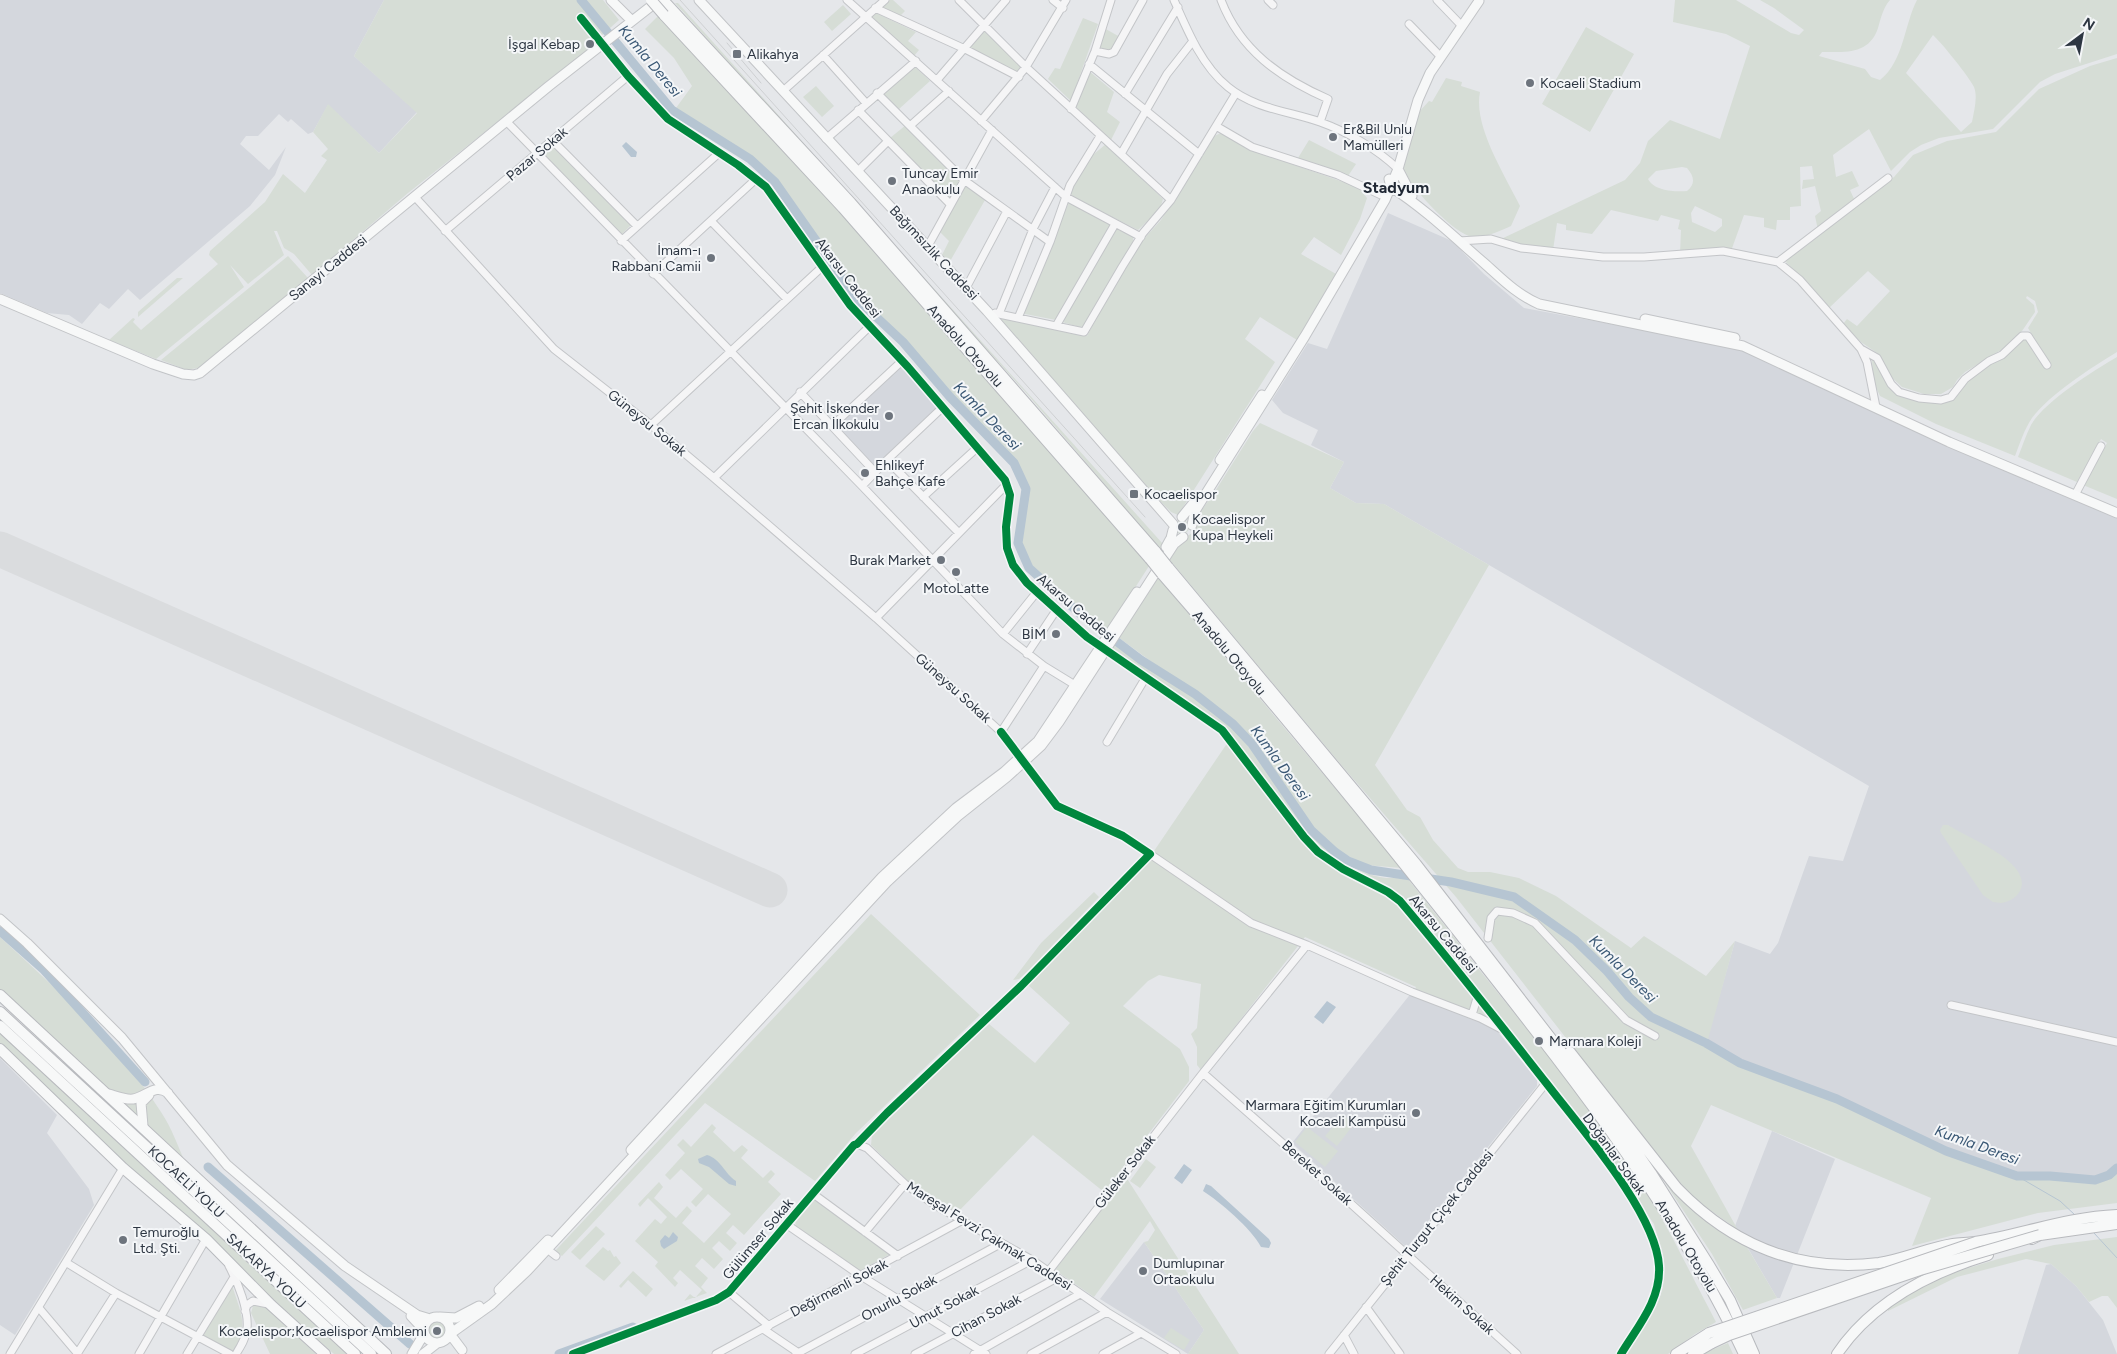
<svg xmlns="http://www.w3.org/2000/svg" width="2117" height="1354" viewBox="0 0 2117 1354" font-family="Figtree,sans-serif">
<rect width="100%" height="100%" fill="#e5e7ea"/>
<path fill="#d4d7dd" d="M0,0H384L354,56L417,112L379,153L328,105L313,132L308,134L291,119L288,122L279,114L258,136H246L240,144L269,170L286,147L275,175L250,206L140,300L128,289L109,309L100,303L82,324L69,315L47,313L0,293Z
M1388,213L1452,241L1484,274L1524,308L1745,349L2117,516V1168L2109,1175L2095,1180L2050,1176H2017L1933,1146L1837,1099L1740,1063L1706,1043L1735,941L1770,954L1778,943L1809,856L1843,861L1869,786L1384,504L1356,503L1330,488L1344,462L1311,445L1318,430L1283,413L1272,400L1308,343L1327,349Z
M902,366L939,408L878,465H874L839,428V425Z
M1412,992L1494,1027L1537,1080V1086L1408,1246H1405L1292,1143Z
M0,1058L57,1115L47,1133L89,1189L94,1205L15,1335L0,1325Z
M1772,1131L1835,1159L1780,1298H1777L1735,1226Z
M1144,1242L1204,1330L1188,1354L1100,1299Z
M2051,1264L2076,1286L2103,1320L2117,1354H2018L2046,1265Z"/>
<path fill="#d6ddd6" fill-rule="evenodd" d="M384,0H603L619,20L601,36L582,12L576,16L597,43L408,193L312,275L294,254L284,248L277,231H274L284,255L248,284L230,265L244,287L156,359L109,340L133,318L135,319L133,322L141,330L218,264L209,255L210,251L265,202L283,174L305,193L327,160L321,156L328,149L313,132L328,104L379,153L417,113L354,56Z
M890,0H893L905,11L899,17L880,8Z
M1675,0H1736L1791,33L1799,35L1804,30L1774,8L1760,0H1890C1883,8 1881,18 1878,28C1869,55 1845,52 1822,52L1819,56L1865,69L1871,77L1880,80C1904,61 1904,25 1917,0H2117V54L2055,74L2040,82L1993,129L1939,138L1921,145L1910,152L1891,171L1869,129L1833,155L1836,177L1852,171L1859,186L1850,190L1855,201L1818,230L1815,216L1821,211L1815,186L1802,189L1803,180L1814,179L1812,166L1800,167L1801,206L1790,207V220H1777L1776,230L1764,227V218L1744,215L1731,251L1680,254L1681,230L1678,229L1680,220L1661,215L1658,221L1611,210L1592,234L1566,230V225L1557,223L1553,250L1499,240L1625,180L1640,163L1648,141L1670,120L1720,139L1750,46L1726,34L1673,22ZM1933,35C1941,42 1970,78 1974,87C1978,97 1974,111 1972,122L1961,132L1906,73ZM1682,167L1687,168C1694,176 1696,184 1687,191C1675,192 1654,191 1648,179L1656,171ZM1695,206L1722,219V226L1715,232L1692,222L1691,213Z
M675,3H678L1163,544L1160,549L1028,395Z
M843,5L851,14L832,31L824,22Z
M876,13L916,32L908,41L919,50L914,56L871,16Z
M658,16L837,209L1046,446L1149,566L1108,630L1052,587L1031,567L1021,544L1028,488L1024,476L1008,451L970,415L908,344L856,295L780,183C769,172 758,161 745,152C722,136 696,126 676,108L692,86L674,58L645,29Z
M1083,18L1098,24L1071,101L1048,79L1055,68L1060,69Z
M1586,27L1634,54L1590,132L1542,104Z
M1104,28L1120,37L1113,49L1109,52L1098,49Z
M984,31L1023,67L1018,74L968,48Z
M2117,58V352C2092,367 2049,395 2032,418C2024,430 2020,443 2015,456L1936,424L1880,396L1873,381L1872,358L1900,393L1951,398L1977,373L2025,337L2047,368L2051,366L2028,328L2038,312L2035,301L2027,296L2026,298L2034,305L2035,312L2022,331L2006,347L1965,372L1957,380L1953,387L1941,394H1924L1902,387L1889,375L1877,353L1861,342L1843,324L1847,319L1857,326L1890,291L1868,271L1829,308L1786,262L1789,256L1894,177L1913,155L1947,141L1996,132L2039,89L2090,66Z
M914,66L930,81L899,109L882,94Z
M1089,71L1114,92L1107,112L1120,122L1111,140L1075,106Z
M1446,78L1462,82L1461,86L1480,92C1473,126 1505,175 1520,206L1511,226C1499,231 1483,240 1469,236C1449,229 1410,186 1401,167L1418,113L1429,101L1432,102Z
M816,86L834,106L822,117L803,97Z
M906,125L960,182L949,201L890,138Z
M1221,133L1250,150L1358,187L1367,198L1360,219L1341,255L1314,237L1301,254L1336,274L1297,340L1260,317L1245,339L1275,362L1178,515L1171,512L1157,498L997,317L1087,336L1115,284L1143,240L1161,220L1212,137Z
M1309,140L1356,164L1348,176L1298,158Z
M1106,144L1163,199L1160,209L1138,230L1075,198L1070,193L1088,159Z
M554,146L631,225L622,234L544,155Z
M965,185L985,200L949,263L942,255L949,241L940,232Z
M1069,202L1111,224L1056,320L1025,314L1023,312Z
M1116,229L1133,236V242L1084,326L1080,327L1062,322Z
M288,256L308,278L202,367L187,370L161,360Z
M177,278H183L138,317V312Z
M2117,357V499L2083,485L2107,443L2101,439L2077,482L2018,457C2022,447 2026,435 2031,425C2045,401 2093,371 2117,357Z
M1260,423L1344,462L1330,488L1356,503L1384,504L1489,565L1375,765L1407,810L1420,817L1433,840L1458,868L1468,872H1490L1519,878L1556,896L1631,948L1644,936L1706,976L1735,941L1707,1043L1740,1063L1837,1099L1933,1146L2017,1176H2050L2095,1180L2109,1175L2117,1168V1203L2038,1213L1912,1246L1931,1198L1711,1105L1691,1146L1738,1230L1696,1200L1672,1174L1456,897L1343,767L1169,559L1183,539L1192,533L1196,518L1214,493L1253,431Z
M1175 527a7 7 0 1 1 14 0a7 7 0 1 1-14 0Z
M1157,576L1402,868L1365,865L1333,848L1310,823L1248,734L1210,701L1160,668L1118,637Z
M1112,644C1150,670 1194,691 1228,723C1273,766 1300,848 1360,871C1368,874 1378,877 1386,878C1394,878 1399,877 1408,879L1465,951L1453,958L1400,896L1392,889L1357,873L1320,849L1230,739L1108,651Z
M1228,742L1299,837L1316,856L1342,874L1391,898L1488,1013L1482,1020L1414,993L1416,987L1305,937L1201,1070L1197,1065V1047L1191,1034L1197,1028L1201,984L1159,975L1148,981L1123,1006L1180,1049L1189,1067V1081L1104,1192L1033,1135L956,1214L909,1182L871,1145L872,1135L989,1024L1035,1063L1070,1023L1028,985L1151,859L1154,851Z
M1943,825H1948C1967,838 2034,862 2020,891C2016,898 2009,902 2001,903L1993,902L1983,895L1941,833L1940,830Z
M1094,892L1099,897L1029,970L1019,979L1013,980L1041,943Z
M871,914L980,1015L856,1133L815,1181L705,1103L562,1256L555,1251Z
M0,937C58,990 119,1046 161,1112C172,1128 178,1147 186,1164L0,994Z
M1470,958C1532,1036 1598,1114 1650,1198C1674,1238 1694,1281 1716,1322L1695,1334L1668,1354H1625L1645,1326L1661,1294L1664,1260L1654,1224L1602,1148L1459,965Z
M0,1032L349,1354H334L185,1221L0,1045Z
M1343,1115L1354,1124L1337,1146L1325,1136Z
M712,1124L716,1128L713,1132L734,1152L742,1145L748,1150L741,1158L763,1178L771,1170L775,1174L768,1182L781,1194L744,1235L733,1225L726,1233L737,1243L730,1251L719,1241L712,1248L723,1259L714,1269L702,1258L695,1266L708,1278L701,1287L707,1293L684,1301L690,1294L695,1298L702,1290L680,1270L673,1278L678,1283L675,1287L655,1266L658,1262L635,1241L655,1219L661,1224L667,1217L648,1198L640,1207L638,1204L659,1182L663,1187L654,1198L676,1218L687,1206L692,1211L682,1223L704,1243L731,1214L708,1194L696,1207L691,1202L703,1189L681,1169L670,1180L665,1175L685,1153L677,1145L683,1139L691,1147Z
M1307,1127L1338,1151L1325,1167L1295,1142Z
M1635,1137L1698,1215L1747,1247L1777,1298L1743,1310L1712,1254Z
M1146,1159L1156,1167L1140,1188L1130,1181Z
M1126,1177L1239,1354H1188L1204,1330L1144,1242L1148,1241L1155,1230L1150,1221L1094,1297L1055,1270Z
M814,1199H816L890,1254L860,1271L796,1227L795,1221Z
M596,1226L605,1234L580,1260L571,1252Z
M2117,1237V1308L2108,1296H2102L2089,1302L2076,1286L2051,1264L2026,1259L1957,1277L1888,1311V1307L1939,1277L1998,1259L2054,1245Z
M603,1247L608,1251L610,1250L614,1257L616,1256L621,1263L604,1281L585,1266Z
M633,1271L653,1289L646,1297L628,1280L621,1288L619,1286Z
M232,1285C241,1315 249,1323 234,1353L202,1335Z
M253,1306H264L316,1354H270L251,1313Z
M425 1330a12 12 0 1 1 24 0a12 12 0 1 1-24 0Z
M1171,1328L1190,1340L1184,1350L1164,1338Z
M1728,1343L1733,1354H1702Z"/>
<path fill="#b6c5d2" d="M626,142L637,152L636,157H631L622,146Z
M1327,1001L1336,1007L1323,1024L1314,1017Z
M707,1155C721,1159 724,1173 736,1181V1186L729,1184L709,1167L699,1163L698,1159Z
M1184,1164L1192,1170L1182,1184L1174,1178Z
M1206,1184L1211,1186L1269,1239L1271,1243L1269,1248L1261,1247C1251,1228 1220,1202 1203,1191Z
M673,1232L678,1237L677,1241L664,1249L661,1246L660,1241L665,1235L669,1238Z"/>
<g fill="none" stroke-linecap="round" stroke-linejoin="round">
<path stroke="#b6c5d2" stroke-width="1" d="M2017,1176L2060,1201L2075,1215
M2094,1233L2117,1258"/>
<path stroke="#b6c5d2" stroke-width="9" d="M581,0L672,110L750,159L775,182L857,299L903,342L950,397L1014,463L1026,489L1018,543L1029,568L1079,613L1141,660L1195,694L1233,724L1252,744L1311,830L1335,852L1348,861L1371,870L1451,882L1514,897L1575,940L1607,971L1629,997L1651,1017L1706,1043L1740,1063L1837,1099L1946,1151L2017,1176H2050L2095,1180L2109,1175L2117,1168
M0,931L44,970L145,1082
M208,1167L410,1344
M559,1354L633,1327"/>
<path stroke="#dadcde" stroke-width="35" d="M0,549L770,890"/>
<g stroke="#c3c5c8" stroke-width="9">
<path id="minor" d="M847,0L1066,197L1141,237
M959,0L1026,67L1171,200
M1053,0L1063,8
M1174,0C1187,30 1202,66 1228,87C1255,109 1288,111 1320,122C1348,132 1377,149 1398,169
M1221,0C1240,50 1280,78 1328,99L1320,122
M1268,0L1273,5
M1437,0L1460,24
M875,8L965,49L1019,77
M581,18L628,76L668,119L738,165L766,187L850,305L908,367L1005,480L1010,495L1006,527L1007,548L1013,565L1027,583L1087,637L1222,730L1304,837L1318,852L1343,869L1388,892L1400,901C1451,961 1499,1023 1547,1084C1580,1127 1656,1213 1659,1266C1661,1300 1638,1326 1621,1354
M1409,24L1440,56
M1095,51L1109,54L1114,52L1143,0
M823,55L866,103
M1089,64L1199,154
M937,80L1006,0
M783,91L885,0
M877,93L964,180L1050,242
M1125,94L1178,7
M1071,109L1095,51L1111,0
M858,110L950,204
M981,121L1026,67L1066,0
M911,125L949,91
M1216,126L1252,147L1338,175L1381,195
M826,139L916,61
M553,141L637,226
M1121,154L1167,74L1193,41
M858,171L888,141
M415,197L554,349L651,425L714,478L876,618L1001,732L1044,666L1003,634L862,486L506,121
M711,221L787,299
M445,231L628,76
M621,241L719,153
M1459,241L1491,239L1521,248L1603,257H1644L1723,251L1778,262L1888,178
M928,246L992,130
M1778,262L1800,280L1861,349L1867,362L1876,407
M653,274L756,179
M966,288L1007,211
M995,313L999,314L1033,229L1055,187
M999,314L1018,318L1050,242L1070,185L1100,136
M1018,318L1084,332L1122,267L1143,233L1171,200L1236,93
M1056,326L1115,224
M1861,349L1877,358L1891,384L1899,392L1919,398L1941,400L1951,397L1965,379L1989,361L2002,355L2022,336H2028L2047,365
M800,392L875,472
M943,407L887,460L959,533
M651,425L822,267
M832,426L903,360
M714,478L869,327
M862,486L887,460
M2075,495L2101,446
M923,497L978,447
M876,618L1007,484
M1003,634L1036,593
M1027,654L1057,609
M1044,666L1075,685
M1107,742L1146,677
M1150,854L1251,923L1307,945
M1488,938L1491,918L1497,911L1513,913L1535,923L1626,1020L1655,1036
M1453,965L1467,954
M1951,1005L2117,1042
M1472,1015L1477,998L1475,991
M1203,1073L1338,1192L1517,1354
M857,1144L867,1148L905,1184L935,1205L1032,1260L1107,1312L1176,1354
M812,1193L898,1256
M786,1224L861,1276L986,1354
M865,1232L905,1184
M547,1249L556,1256
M67,1263L116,1293L230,1354
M229,1266C238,1282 249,1311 247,1329C246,1338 241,1346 236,1354
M1048,1272L1203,1073L1307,945L1412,992L1480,1018L1507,1032
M729,1292L769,1326
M1366,1307L1400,1354
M39,1308L78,1354
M245,1311L247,1305L253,1301L268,1304
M763,1329L800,1354
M1344,1335L1354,1354
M10,1354L123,1168
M77,1354L116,1293
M139,1354L206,1239
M187,1354L234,1277
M573,1354L716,1300L729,1292L854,1145L857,1144L887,1113L1021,986L1150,854L1123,836L1057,806L1001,732
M716,1354L961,1221
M796,1354L1002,1243
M855,1354L1032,1260
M915,1354L1057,1278
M974,1354L1080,1294
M1031,1354L1107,1312
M1103,1354L1141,1333
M1329,1354L1546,1083"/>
</g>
<g stroke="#c2c4c7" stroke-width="11">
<path id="major" d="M611,0L632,21
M699,0L987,311L1173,524
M1398,169L1412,196
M1389,179L1391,187C1424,208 1454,237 1484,263C1502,279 1516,294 1539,304L1743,346L1949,442L2117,513
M0,299L153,364L183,374L194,375L200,373L549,86L659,0
M1645,319L1735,338
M1220,460L1262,395
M1182,517L1195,501
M1192,525L1195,511L1305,336L1385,200L1398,169L1418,100L1430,73L1479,1
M1166,547L1171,538L1173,530
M0,919L27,943L122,1038L227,1165L345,1266L417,1315L430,1319
M109,1094C116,1096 126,1100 133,1099C146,1097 155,1083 168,1093
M143,1126L141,1103L149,1095
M631,1150L882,877L956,808L1004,772L1038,741L1137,592
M499,1290L548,1240
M411,1316L424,1330
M424 1330a13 13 0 1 1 26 0a13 13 0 1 1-26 0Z
M440,1317L456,1318L479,1306
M462,1350L450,1334L492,1304L527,1271L887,882L958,816L1007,777L1041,746L1059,722L1174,544L1183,537
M412,1354L424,1334
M423,1354L436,1344"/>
</g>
<g stroke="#b8babe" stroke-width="12">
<path id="highway" d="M663,0L851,203L1156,552
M664,15L843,208L1150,559
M1168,567L1416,864L1618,1125L1651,1173L1709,1265L1730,1300L1754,1354
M1162,574C1270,698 1375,826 1477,956C1576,1082 1676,1208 1744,1354
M0,995L386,1354
M0,1012L371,1354
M0,1026L355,1354
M0,1049L123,1168L206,1239L271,1305L325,1354
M1570,1052L1677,1188C1732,1245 1800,1273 1879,1263C1904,1259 1928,1248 1953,1244C1960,1243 1968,1243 1975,1242C2023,1234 2068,1217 2117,1215
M2032,1239L2040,1235L2117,1224
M1676,1354L1709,1333
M1693,1354L1712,1343
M1837,1354C1872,1302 1929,1273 1988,1255"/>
</g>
<use href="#minor" stroke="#f5f5f6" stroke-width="7"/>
<use href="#major" stroke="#f7f8f8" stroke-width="9"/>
<use href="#highway" stroke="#f7f8f8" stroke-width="10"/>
<path stroke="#ced0d2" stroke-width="1" d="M680,0L1145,517
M727,43L761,83"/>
<g stroke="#b8babe" stroke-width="12" stroke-linecap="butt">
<path id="highway-bridge" d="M651,0L664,15
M1156,552L1168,567
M1150,559L1162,574
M1709,1333L1976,1242
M1712,1343L1729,1335L1920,1270L2040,1235"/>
</g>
<use href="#highway-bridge" stroke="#f7f8f8" stroke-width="10"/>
<g stroke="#f4f6f8" stroke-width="11">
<path id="cycleway" d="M581,18L628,76L668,119L738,165L766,187L850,305L908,367L1005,480L1010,495L1006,527L1007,548L1013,565L1027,583L1087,637L1222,730L1304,837L1318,852L1343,869L1388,892L1400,901C1451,961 1499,1023 1547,1084C1580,1127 1656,1213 1659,1266C1661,1300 1638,1326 1621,1354
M573,1354L716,1300L729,1292L854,1145L857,1144L887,1113L1021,986L1150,854L1123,836L1057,806L1001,732"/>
</g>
<use href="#cycleway" stroke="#00873e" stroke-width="8"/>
</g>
<g fill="#6d747d" stroke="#f4f6f8" stroke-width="2">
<circle cx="590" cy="44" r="5"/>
<rect x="732" y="49" width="10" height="10" rx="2.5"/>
<circle cx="1530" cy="83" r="5"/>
<circle cx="1333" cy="137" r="5"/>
<circle cx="892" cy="181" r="5"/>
<circle cx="711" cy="258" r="5"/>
<circle cx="889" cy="416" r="5"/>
<circle cx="865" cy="473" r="5"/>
<rect x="1129" y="489" width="10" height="10" rx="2.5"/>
<circle cx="1182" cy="527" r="5"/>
<circle cx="941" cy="560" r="5"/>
<circle cx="956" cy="572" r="5"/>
<circle cx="1056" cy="634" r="5"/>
<circle cx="1539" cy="1041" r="5"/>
<circle cx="1416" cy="1113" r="5"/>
<circle cx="123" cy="1240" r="5"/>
<circle cx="1143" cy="1271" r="5"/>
<circle cx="437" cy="1331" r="5"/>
</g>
<g text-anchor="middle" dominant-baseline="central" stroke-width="4" stroke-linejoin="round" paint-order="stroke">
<g font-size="14" fill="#2d3642" stroke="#f4f6f8" text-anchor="start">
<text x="580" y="44" text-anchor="end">İşgal Kebap</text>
<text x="747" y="54">Alikahya</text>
<text x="1540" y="83">Kocaeli Stadium</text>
<text x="1343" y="129">Er&amp;Bil Unlu<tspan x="1343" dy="16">Mamülleri</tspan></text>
<text x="902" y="173">Tuncay Emir<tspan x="902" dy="16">Anaokulu</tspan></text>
<text x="701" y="250" text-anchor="end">İmam-ı<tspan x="701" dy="16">Rabbani Camii</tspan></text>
<text x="879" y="408" text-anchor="end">Şehit İskender<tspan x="879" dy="16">Ercan İlkokulu</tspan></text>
<text x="875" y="465">Ehlikeyf<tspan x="875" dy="16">Bahçe Kafe</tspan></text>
<text x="1144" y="494">Kocaelispor</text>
<text x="1192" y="519">Kocaelispor<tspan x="1192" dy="16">Kupa Heykeli</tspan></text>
<text x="931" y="560" text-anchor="end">Burak Market</text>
<text x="956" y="588" text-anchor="middle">MotoLatte</text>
<text x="1046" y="634" text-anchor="end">BİM</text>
<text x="1549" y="1041">Marmara Koleji</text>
<text x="1406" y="1105" text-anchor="end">Marmara Eğitim Kurumları<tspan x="1406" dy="16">Kocaeli Kampüsü</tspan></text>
<text x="133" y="1232">Temuroğlu<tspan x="133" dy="16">Ltd. Şti.</tspan></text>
<text x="1153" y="1263">Dumlupınar<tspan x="1153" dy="16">Ortaokulu</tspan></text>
<text x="427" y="1331" text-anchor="end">Kocaelispor;Kocaelispor Amblemi</text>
</g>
<g font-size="14" fill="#2d3642" stroke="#f4f6f8">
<text transform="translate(537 154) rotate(-40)">Pazar Sokak</text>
<text transform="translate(934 253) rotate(47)">Bağımsızlık Caddesi</text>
<text transform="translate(328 268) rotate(-39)">Sanayi Caddesi</text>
<text transform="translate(848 278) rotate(52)">Akarsu Caddesi</text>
<text transform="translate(965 346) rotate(48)">Anadolu Otoyolu</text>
<text transform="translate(647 423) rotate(39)">Güneysu Sokak</text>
<text transform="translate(1076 608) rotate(40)">Akarsu Caddesi</text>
<text transform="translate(1229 653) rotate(50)">Anadolu Otoyolu</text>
<text transform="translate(953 688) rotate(42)">Güneysu Sokak</text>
<text transform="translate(1443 934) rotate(50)">Akarsu Caddesi</text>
<text transform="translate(1614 1154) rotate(54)">Doğanlar Sokak</text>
<text transform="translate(1125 1172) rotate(-52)">Güleker Sokak</text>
<text transform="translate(1317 1173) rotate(42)">Bereket Sokak</text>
<text transform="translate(186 1182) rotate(43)">KOCAELİ YOLU</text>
<text transform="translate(1437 1218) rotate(-51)">Şehit Turgut Çiçek Caddesi</text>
<text transform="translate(989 1236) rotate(32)">Mareşal Fevzi Çakmak Caddesi</text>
<text transform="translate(758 1239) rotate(-50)">Gülümser Sokak</text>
<text transform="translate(1686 1246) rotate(59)">Anadolu Otoyolu</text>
<text transform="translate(266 1271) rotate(43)">SAKARYA YOLU</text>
<text transform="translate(839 1288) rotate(-28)">Değirmenli Sokak</text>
<text transform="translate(899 1298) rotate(-28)">Onurlu Sokak</text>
<text transform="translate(1462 1305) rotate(42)">Hekim Sokak</text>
<text transform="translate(944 1307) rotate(-28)">Umut Sokak</text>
<text transform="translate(986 1316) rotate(-28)">Cihan Sokak</text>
</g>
<g font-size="15" font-style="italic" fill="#395774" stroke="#f4f6f8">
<text transform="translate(650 61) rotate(50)">Kumla Deresi</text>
<text transform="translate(987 416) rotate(46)">Kumla Deresi</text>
<text transform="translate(1280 763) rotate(54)">Kumla Deresi</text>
<text transform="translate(1623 969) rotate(45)">Kumla Deresi</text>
<text transform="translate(1977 1145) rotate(20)">Kumla Deresi</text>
</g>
<g font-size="16" font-weight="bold" fill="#1f2733" stroke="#f4f6f8">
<text x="1396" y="187">Stadyum</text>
</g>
</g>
<g transform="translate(2082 35) rotate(32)" stroke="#f4f6f8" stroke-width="4" paint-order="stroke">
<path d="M0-4L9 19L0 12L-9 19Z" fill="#2d3642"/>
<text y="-8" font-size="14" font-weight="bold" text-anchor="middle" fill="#2d3642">N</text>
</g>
</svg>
